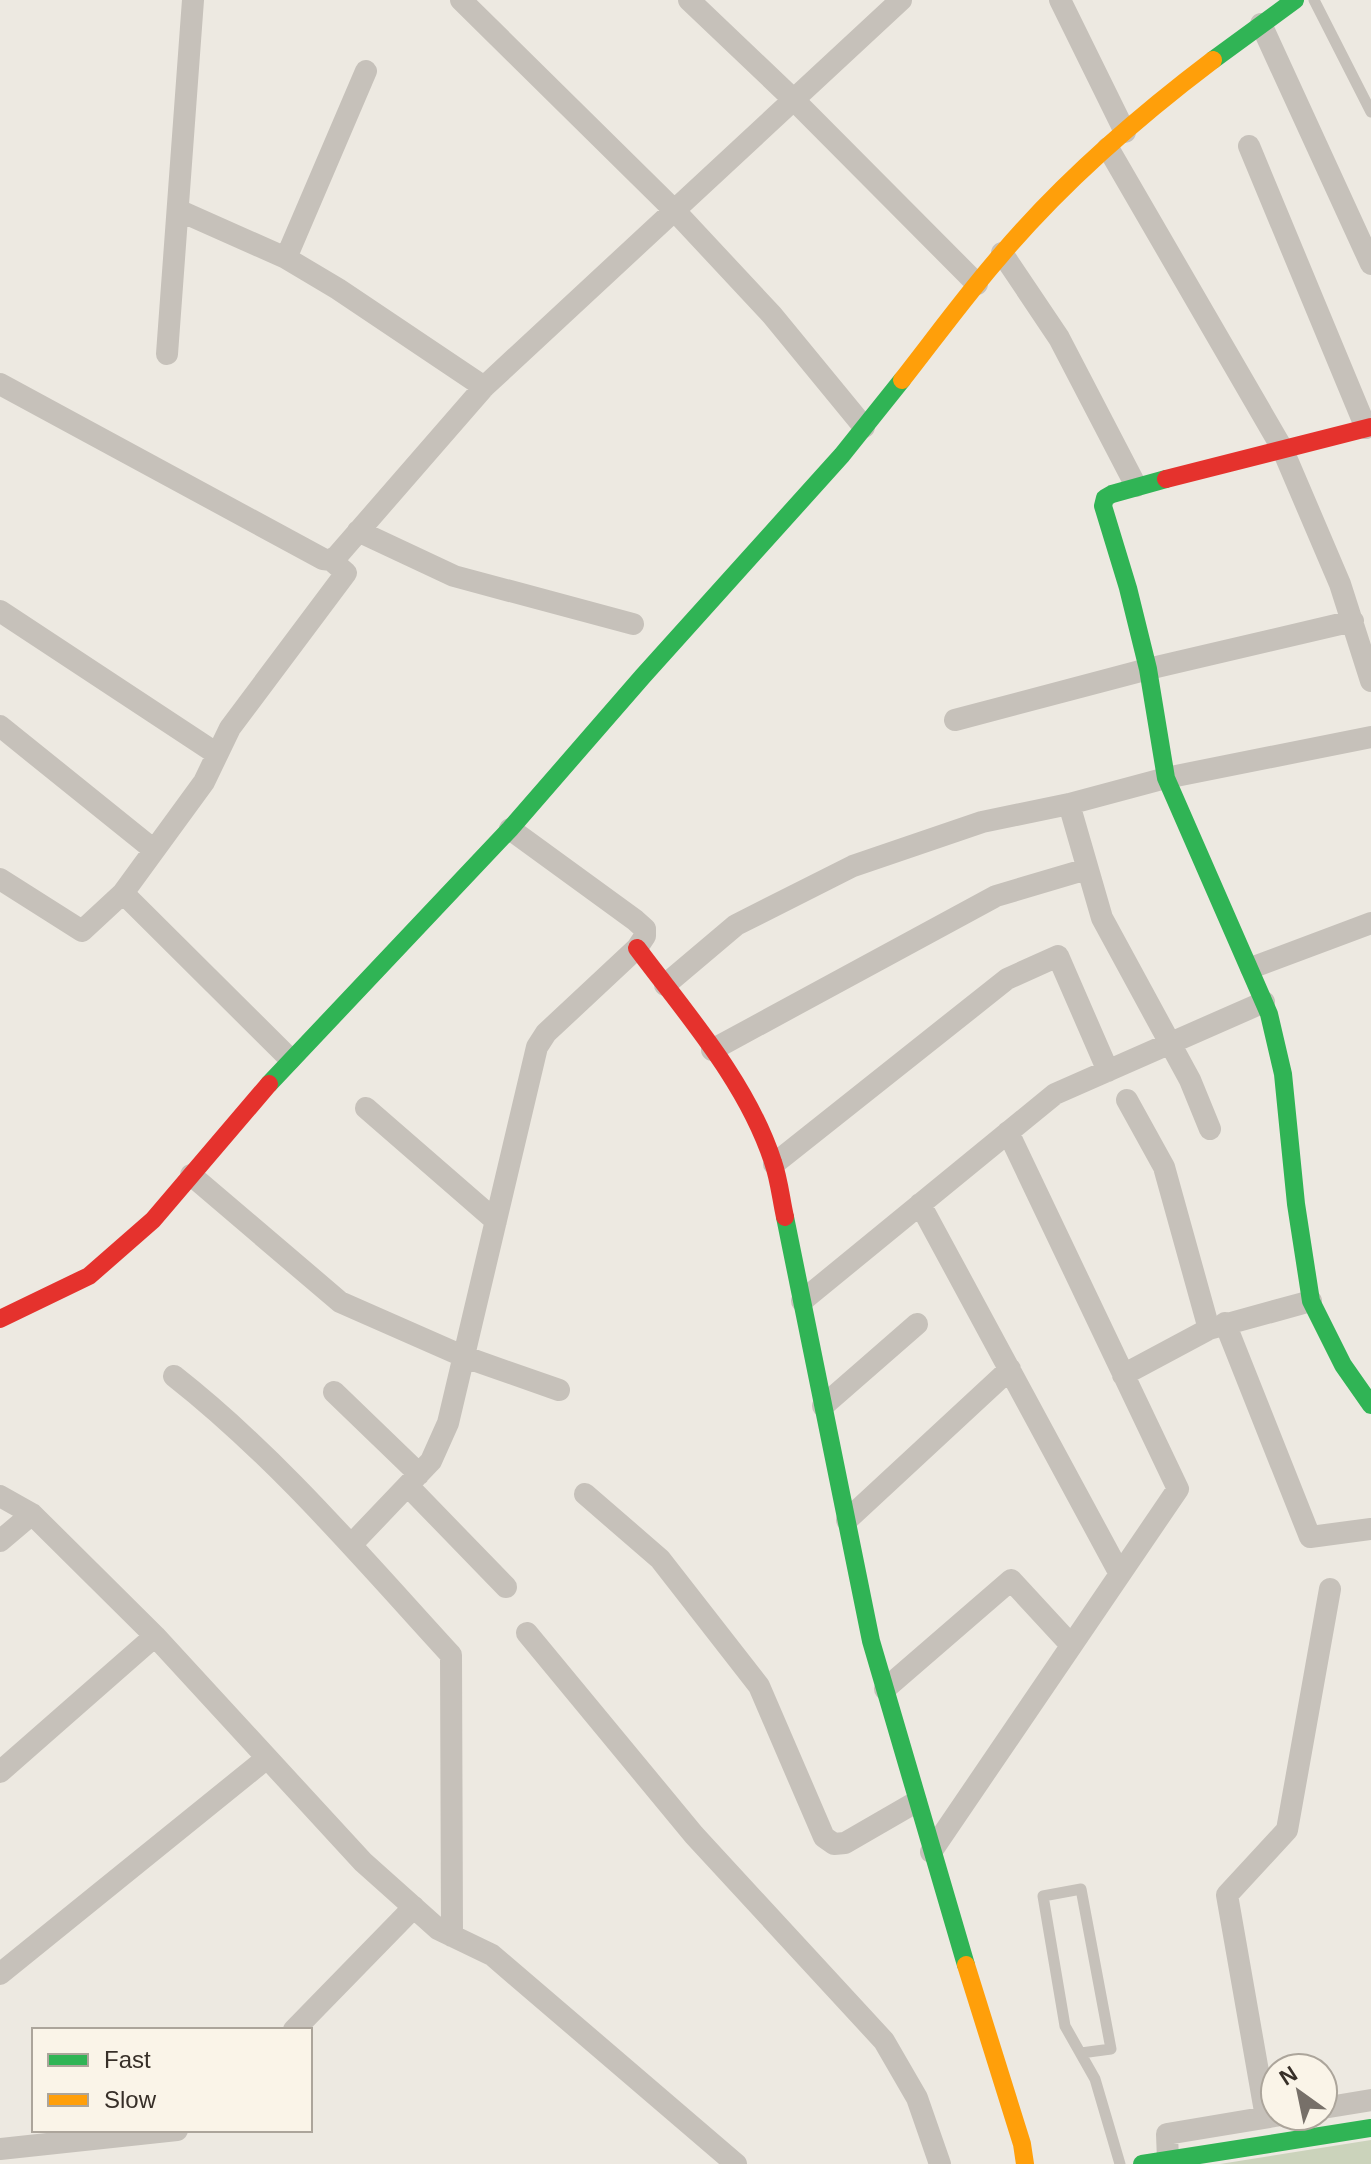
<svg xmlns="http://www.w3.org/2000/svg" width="1371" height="2164" viewBox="0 0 1371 2164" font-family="Helvetica,sans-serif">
<rect width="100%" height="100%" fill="#ede9e1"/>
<path fill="#cbd3bb" d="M1371,2140V2164H1220Z"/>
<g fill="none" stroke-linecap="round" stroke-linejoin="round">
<path stroke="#c6c1ba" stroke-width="11" d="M1314,0L1371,112
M1081,2053L1111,2049L1081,1889L1043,1896L1065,2026L1095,2079L1120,2164"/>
<path stroke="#c6c1ba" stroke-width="22" d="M461,0L675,211L772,315L864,427
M689,0L794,100L977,284
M1060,0L1125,132
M1261,24L1371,264
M1249,146L1366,428
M1108,148L1282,448L1340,584L1371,681
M178,210L286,258L338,289L484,387
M1002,253L1059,338L1136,486
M286,258L366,71
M167,354L193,0
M0,384L323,559L331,560L346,573L230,728L204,782L123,893L290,1059
M358,531L454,576L633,624
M331,560L337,556L484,387L901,0
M0,611L217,754
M955,720L1148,669L1353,621
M0,726L154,850
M1069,804L1102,918L1190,1080L1210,1129
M0,879L82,931L123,893
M1251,968L1371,923
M665,985L736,925L853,866L982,822L1069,804L1166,778L1371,737
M712,1050L996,896L1087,869
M1127,1100L1164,1167L1209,1329
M366,1108L496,1221
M774,1164L1007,979L1058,956L1108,1071
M191,1175L340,1302L465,1357L559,1390
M920,1204L1120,1574
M802,1301L1055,1094L1264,1002
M1225,1323L1310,1537L1371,1529
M1123,1375L1209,1329L1311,1301
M174,1376C277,1457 363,1559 451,1655L452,1936
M334,1392L419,1474
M823,1406L917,1324
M408,1486L506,1587
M585,1494L660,1559L759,1686L824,1837L834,1844L845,1843L916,1802
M0,1496L32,1514L155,1636L363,1862L438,1929L492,1955L736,2164
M847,1520L1010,1369
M0,1541L32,1514
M351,1545L431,1461L448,1423L537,1047L546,1033L637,948L645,936V929L635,920L510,829
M527,1633L694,1835L884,2041L917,2098L940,2164
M885,1689L1011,1580L1071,1645
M0,1772L155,1636
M931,1852L1178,1489L1008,1132
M0,1974L267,1758
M294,2030L414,1907
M1323,2108L1371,2100
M1266,2117L1227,1895L1287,1830L1330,1589
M0,2149L177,2130
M1168,2160L1167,2134L1275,2116"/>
<path stroke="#30b455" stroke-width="18" d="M1213,60L1295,0
M1166,479L1112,494L1105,498L1103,506L1128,588L1148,669L1166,778L1269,1014L1283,1074L1296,1204L1311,1301L1343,1365L1371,1405
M269,1084L510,829L643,676L842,455L902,380
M785,1217L871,1641L966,1965
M1142,2164L1371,2128"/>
<path stroke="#ff9f0a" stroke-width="18" d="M902,380C935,338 966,295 1001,255C1061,184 1139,116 1213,60
M966,1965L1022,2144L1025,2164"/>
<path stroke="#e5322d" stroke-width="18" d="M1166,479L1371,427
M637,948C687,1015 747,1082 773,1162C779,1179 781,1199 785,1217
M0,1319L89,1276L153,1220L269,1084"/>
</g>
<rect x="32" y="2028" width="280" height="104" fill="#faf4e8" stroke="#aca59b" stroke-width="2"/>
<rect x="48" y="2054" width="40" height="12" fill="#30b455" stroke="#aca59b" stroke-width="2"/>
<text x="104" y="2068" font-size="24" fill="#372f28">Fast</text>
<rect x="48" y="2094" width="40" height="12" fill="#ff9f0a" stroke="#aca59b" stroke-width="2"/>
<text x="104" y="2108" font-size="24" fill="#372f28">Slow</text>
<g transform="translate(1299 2092) rotate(327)"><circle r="38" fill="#faf4e8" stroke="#aca59b" stroke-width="2"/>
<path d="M0-6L14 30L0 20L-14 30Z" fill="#777069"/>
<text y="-12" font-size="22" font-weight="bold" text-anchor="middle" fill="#372f28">N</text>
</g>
</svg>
